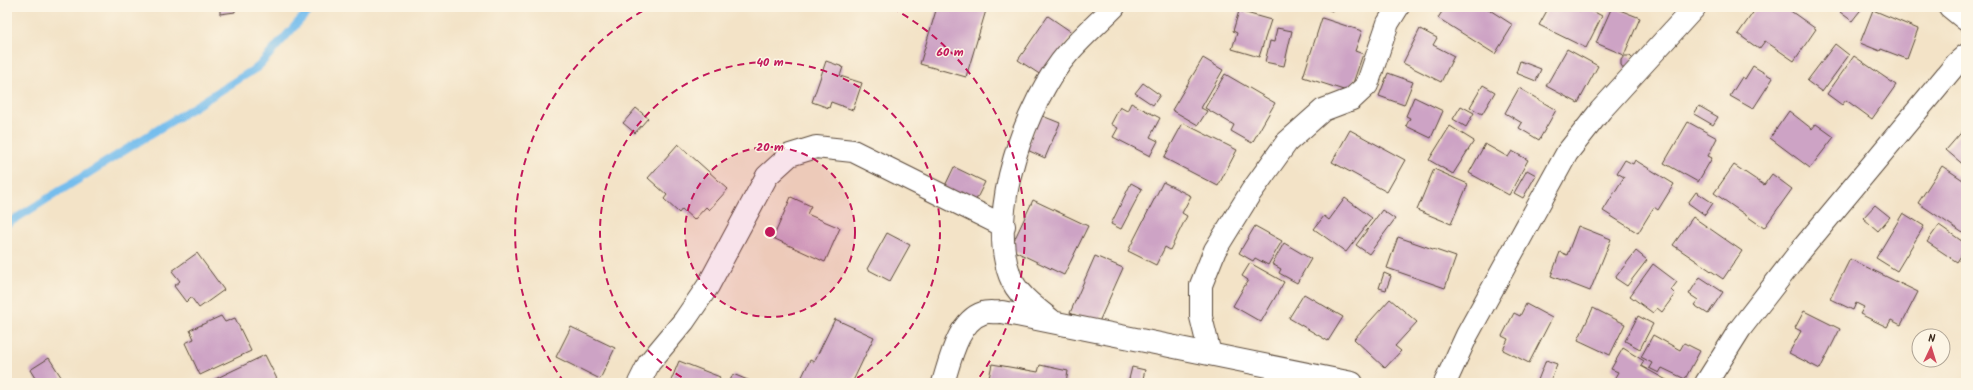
<svg xmlns="http://www.w3.org/2000/svg" width="1973" height="390" viewBox="0 0 1973 390" font-family="Kalam,sans-serif">
<rect width="100%" height="100%" fill="#fcf5e5"/>
<filter id="ink" filterUnits="userSpaceOnUse"><feTurbulence type="fractalNoise" baseFrequency=".025" numOctaves="2"/><feDisplacementMap in="SourceGraphic" scale="8" xChannelSelector="R" yChannelSelector="G"/><feConvolveMatrix kernelMatrix="1 2 1 2 8 2 1 2 1" color-interpolation-filters="sRGB"/></filter>
<filter id="wash" filterUnits="userSpaceOnUse"><feTurbulence type="fractalNoise" baseFrequency=".012" numOctaves="4" result="noise"/><feDisplacementMap in="SourceGraphic" scale="16" xChannelSelector="R" yChannelSelector="G"/><feGaussianBlur stdDeviation="0.9" result="paint"/><feColorMatrix in="noise" values="0 0 0 0 0 0 0 0 0 0 0 0 0 0 0 0 0 1.4 0 .05"/><feComposite in="paint" operator="in"/></filter>
<g filter="url(#wash)">
<rect width="100%" height="100%" fill="#f3e3c7"/>
<g fill="none" stroke-linecap="round" stroke-linejoin="round">
<path stroke="#75bded" stroke-width="8" d="M7,224L258,67L312,7"/>
</g>
<g id="blocks">
<path fill="#cda3c5" d="M220,7H235V12L220,14Z
M937,7H987L966,77L920,64Z
M1322,7H1334L1332,11Z
M1445,7H1485L1513,25L1495,54L1438,18Z
M1549,7H1573L1580,11L1582,7H1585L1602,16L1586,48L1539,25Z
M1612,7L1640,18L1624,55L1596,43Z
M1757,7H1785L1816,29L1794,61L1765,41L1759,49L1738,34Z
M1844,7H1863L1852,21L1840,12Z
M1873,10L1918,29L1907,59L1881,49L1880,51L1860,43Z
M1239,11L1271,20L1259,57L1232,49L1237,33L1233,31Z
M1048,16L1073,33L1044,77L1018,60Z
M1322,18L1362,31L1355,51L1363,54L1350,92L1303,77Z
M1277,28L1292,31L1284,66L1265,62L1270,41L1274,42Z
M1420,29L1437,38L1433,45L1454,56L1441,82L1403,63Z
M1835,44L1849,55L1822,92L1807,81Z
M1567,49L1598,66L1578,103L1546,86Z
M1624,56H1630L1634,60L1624,69L1621,65V60Z
M1854,56L1896,85L1872,119L1846,100L1842,105L1827,94Z
M1203,58L1223,70L1201,108L1207,111L1198,125L1172,110Z
M826,61L843,67L840,76L862,83L853,110L831,102L829,108L812,102Z
M1520,61L1541,69L1536,81L1516,73Z
M1753,66L1773,78L1753,109L1730,96L1742,77L1745,79Z
M1388,73L1413,82L1404,105L1379,96Z
M1225,74L1275,103L1252,143L1231,131L1234,125L1205,108Z
M1143,83L1160,95L1153,105L1135,93Z
M1483,85L1495,92L1482,114L1470,107Z
M1519,88L1556,110L1539,140L1519,128L1522,123L1505,113Z
M1414,97L1443,111L1431,138L1406,126L1410,118L1406,116Z
M1131,103L1160,118L1150,137L1158,141L1150,156L1113,137L1118,128L1111,124L1120,107L1127,111Z
M1461,106L1474,113L1466,127L1453,119Z
M1699,106L1718,117L1713,125L1694,114Z
M636,108L648,118L635,133L623,123Z
M1789,111L1812,129L1816,124L1834,137L1810,168L1770,138Z
M1040,115L1060,123L1045,158L1025,149Z
M1688,122L1717,138L1708,156L1712,158L1698,182L1664,163Z
M1183,123L1237,150L1218,186L1164,158Z
M1450,126L1474,141L1453,174L1429,160Z
M1966,127V167L1946,150Z
M1350,130L1405,160L1387,192L1332,162Z
M678,144L728,189L709,210L706,207L694,220L682,209L679,213L664,199L667,195L648,178Z
M1485,144L1508,157L1512,151L1528,160L1509,195L1469,173Z
M1625,160L1633,164L1635,160L1674,184L1658,210L1654,207L1638,233L1603,211L1624,177L1617,173Z
M1734,165L1764,185L1772,174L1792,189L1764,228L1714,193Z
M1942,166L1966,182V235L1918,203Z
M954,167L985,182L975,202L944,188Z
M1434,169L1468,184L1451,224L1417,210Z
M1527,170L1536,175L1523,198L1514,193Z
M1163,182L1191,196L1182,213L1187,216L1170,250L1165,247L1156,265L1128,251Z
M1131,183L1142,189L1121,229L1111,224Z
M1696,192L1713,203L1705,215L1688,203Z
M791,197L811,206L807,214L840,228L825,262L773,238Z
M1345,198L1372,218L1346,252L1314,229L1324,216L1329,220Z
M1033,200L1088,226L1064,275L1010,249Z
M1875,205L1890,217L1878,231L1863,218Z
M1382,210L1395,219L1369,254L1356,245Z
M1903,213L1924,226L1897,271L1876,258Z
M1693,217L1742,251L1723,279L1673,245Z
M1939,225L1966,244V248L1957,262L1927,242Z
M1255,226L1282,241L1268,265L1255,258L1253,261L1239,253Z
M1578,226L1611,239L1590,291L1551,276L1560,252L1567,255Z
M887,233L910,245L890,281L867,269Z
M1398,237L1456,257L1445,288L1387,268Z
M1284,243L1311,259L1297,283L1279,273L1281,269L1272,264Z
M1636,251L1647,260L1627,286L1615,278Z
M197,253L224,290L199,308L191,297L186,302L174,286L180,281L172,271Z
M1095,256L1123,268L1098,324L1070,313Z
M1850,259L1918,292L1901,325L1891,320L1887,327L1860,314L1864,307L1856,303L1853,310L1830,299Z
M1250,263L1284,282L1261,322L1233,306L1248,280L1242,276Z
M1653,264L1677,282L1671,290L1675,294L1662,312L1657,308L1653,313L1630,296Z
M1384,273L1391,276L1386,290L1379,288Z
M1700,277L1723,292L1708,314L1694,305L1698,300L1689,294Z
M1304,294L1343,317L1328,341L1289,318Z
M1390,299L1417,322L1395,346L1401,351L1385,368L1354,339Z
M1526,304L1552,318L1529,363L1503,350L1508,339L1502,336L1514,313L1520,316Z
M1593,308L1625,324L1610,355L1578,340Z
M1804,311L1840,329L1820,369L1789,353L1801,331L1795,328Z
M221,316L225,322L235,318L251,351L200,375L185,343L194,339L190,330Z
M1638,316L1653,324L1640,349L1625,341Z
M835,319L874,337L853,381L858,383H799L810,360L814,362Z
M571,327L615,348L600,379L556,357Z
M1653,335L1680,350L1684,343L1700,351L1685,379L1662,368L1659,373L1649,368L1652,363L1641,357Z
M1623,348L1644,361L1641,366L1672,383H1612L1618,372L1611,369Z
M265,355L279,383H212L211,381Z
M49,358L65,383H38L30,370Z
M1546,360L1557,364L1550,383L1538,380Z
M679,361L720,377L717,383H670Z
M992,364L1038,372L1040,365L1068,371L1066,383H988Z
M1132,367L1145,370L1142,383H1128Z
M733,374L755,383H729Z"/>
</g>
</g>
<g filter="url(#ink)">
<use href="#blocks" fill-opacity="0" stroke="#574637" stroke-width="1"/>
<g fill="none" stroke-linecap="round" stroke-linejoin="round">
<g stroke="#574637" stroke-width="24">
<path id="street" d="M1950,7L1966,20
M1051,320C1036,308 1017,295 1010,276C986,213 1026,101 1069,52C1083,36 1099,22 1114,7
M1210,354L1201,317V285L1215,250L1251,192L1287,142L1323,110L1352,99L1367,85L1388,23L1398,7
M639,383L649,363L684,321L708,286L767,176L790,155L816,147L853,151L1004,226
M943,383C950,361 958,321 983,313C988,311 996,313 1002,312L1352,383
M1445,383L1467,335L1567,153L1601,110L1695,7
M1706,383L1740,329L1802,249L1956,64L1966,55"/>
</g>
<use href="#street" stroke="#fff" stroke-width="22"/>
</g>
</g>
<circle cx="770" cy="232" r="85" fill="#c2185b" fill-opacity=".12"/>
<g fill="none" stroke="#c2185b" stroke-width="2" stroke-dasharray="7 5">
<circle cx="770" cy="232" r="85"/>
<path d="M692 383A170 170 0 1 1 848 383"/>
<path d="M564 382A255 255 0 0 1 648 8M892 8A255 255 0 0 1 976 382"/>
</g>
<circle cx="770" cy="232" r="6" fill="#c2185b" stroke="#fcf5e5" stroke-width="2"/>
<g font-size="12" text-anchor="middle" font-weight="bold" fill="#c2185b" stroke="#fcf5e5" stroke-width="3" stroke-linejoin="round" paint-order="stroke">
<text x="950" y="56">60 m</text>
<text x="770" y="66">40 m</text>
<text x="770" y="151">20 m</text>
</g>
<rect width="1973" height="390" fill="none" stroke="#fcf5e5" stroke-width="24"/>
<g transform="translate(1931 348) rotate(4)"><circle r="19" fill="#fcf5e5" stroke="#afa495"/>
<path d="M0-3L7 15L0 10L-7 15Z" fill="#d1495b"/>
<text y="-6" font-size="11" font-weight="bold" text-anchor="middle" fill="#3b2a1e">N</text>
</g>
</svg>
